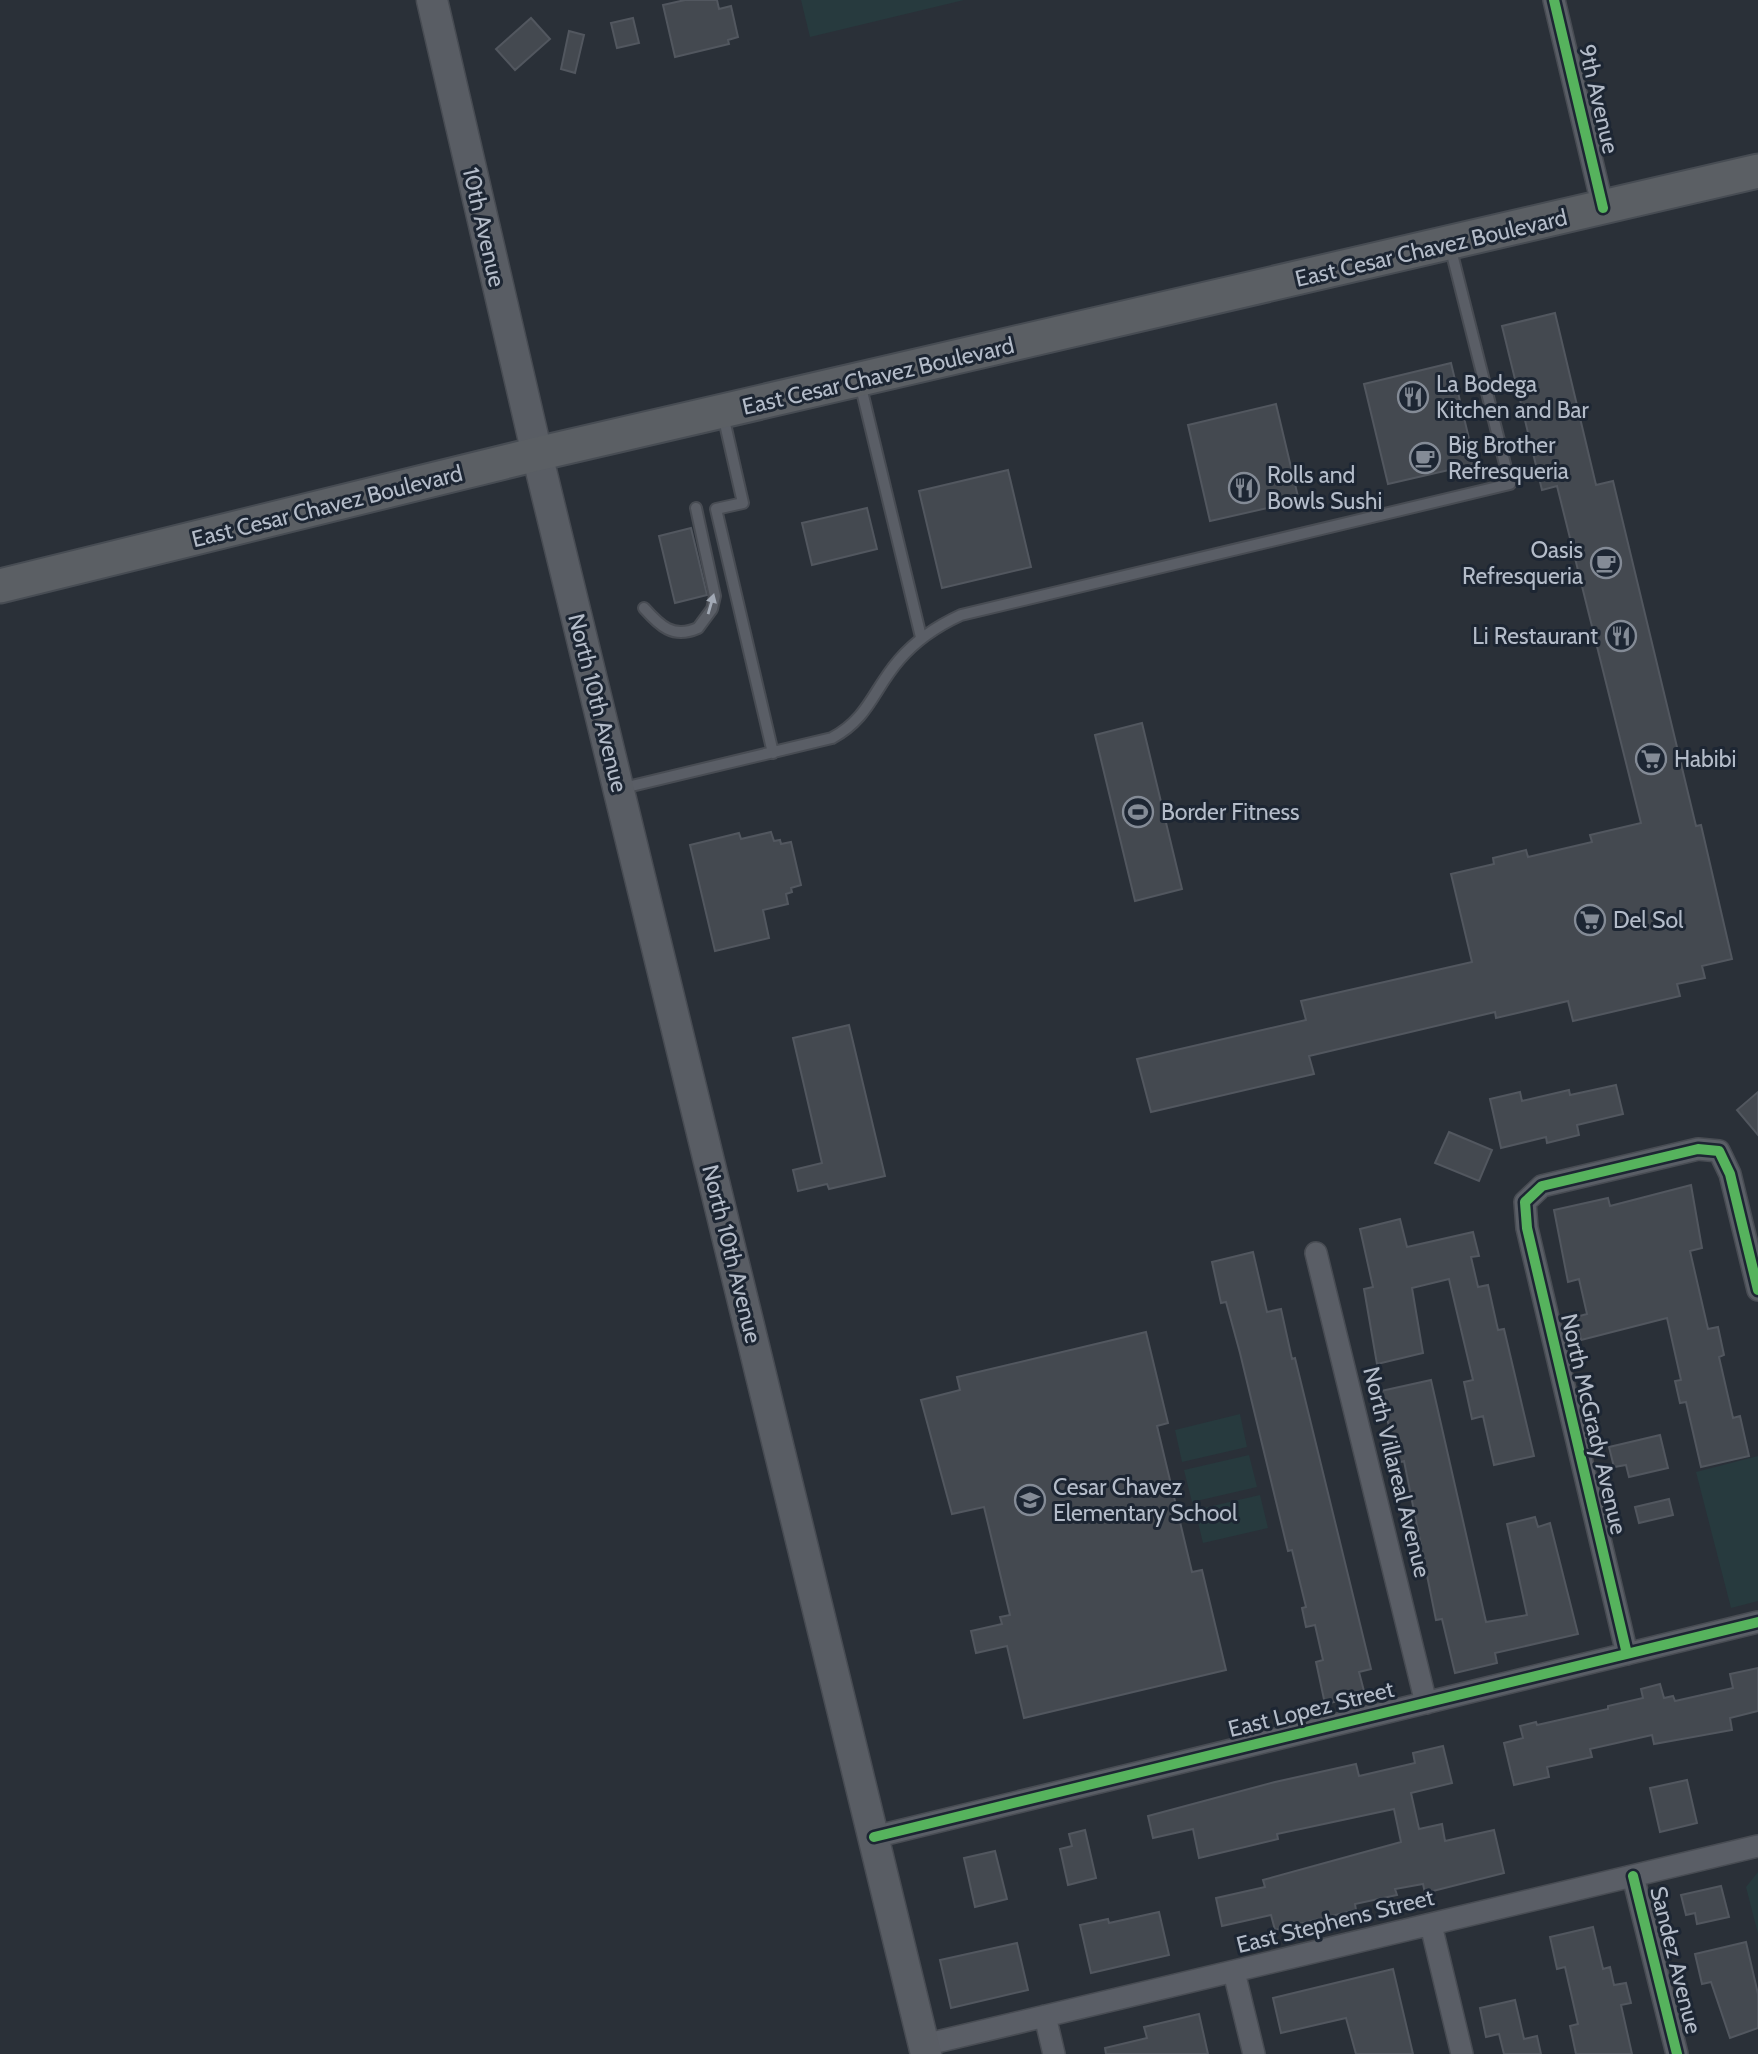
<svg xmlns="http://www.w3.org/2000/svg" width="1758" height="2054" viewBox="0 0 1758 2054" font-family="Cabin,sans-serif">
<rect width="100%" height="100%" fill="#2a3038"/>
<path fill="#273a3e" d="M801,0H964L810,37Z
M1240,1414L1247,1447L1182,1462L1175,1430Z
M1249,1455L1257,1487L1192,1502L1184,1470Z
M1758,1456V1601L1731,1608L1696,1472Z
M1260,1495L1268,1528L1203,1543L1195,1510Z
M1758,1872V1934L1746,1887Z"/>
<path fill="#444950" stroke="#52575f" stroke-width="2" d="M685,0H717L719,9L731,6L738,37L728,40L729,44L675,57L663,5Z
M531,18L550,39L515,70L496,49Z
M633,18L639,43L617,48L611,23Z
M569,31L584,35L575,73L561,69Z
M1555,313L1596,485L1613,481L1696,826L1701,825L1732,959L1702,966L1705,978L1677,984L1680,996L1573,1021L1568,1001L1496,1018L1495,1012L1309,1056L1314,1074L1151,1112L1137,1059L1306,1020L1301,1001L1472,962L1451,874L1494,864L1493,858L1526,850L1528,857L1592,842L1590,835L1641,823L1557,486L1542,490L1502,326Z
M1451,363L1475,464L1388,484L1364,384Z
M1276,404L1299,501L1210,521L1188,425Z
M1008,470L1031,567L942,588L919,491Z
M867,508L877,549L812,565L802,523Z
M691,528L707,595L675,603L659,536Z
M1142,723L1182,889L1135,901L1095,735Z
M771,832L774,841L780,840L781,844L791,842L801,885L791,888L792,892L786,894L788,904L763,910L769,938L715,951L690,845L739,833L741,839Z
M849,1025L885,1176L829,1189L827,1184L798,1191L793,1170L822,1163L793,1038Z
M1616,1085L1623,1114L1577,1125L1579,1135L1547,1143L1546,1137L1501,1148L1490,1099L1520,1092L1522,1101L1569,1090L1570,1095Z
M1758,1092V1135L1737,1110Z
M1449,1132L1492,1150L1479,1181L1435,1163Z
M1691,1185L1702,1248L1690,1251L1708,1329L1718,1327L1724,1355L1719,1357L1733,1418L1740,1416L1749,1456L1701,1467L1686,1402L1680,1403L1675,1381L1681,1380L1667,1318L1581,1340L1576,1317L1587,1314L1579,1279L1568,1282L1554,1210L1608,1198L1610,1206Z
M1400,1219L1407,1247L1473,1232L1479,1256L1471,1257L1478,1287L1488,1285L1498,1330L1504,1329L1534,1456L1494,1465L1483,1416L1472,1419L1464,1382L1473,1380L1449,1279L1412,1288L1423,1353L1377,1364L1364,1289L1373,1287L1360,1229Z
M1253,1252L1267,1312L1281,1309L1292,1359L1295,1358L1371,1669L1359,1672L1365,1695L1325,1704L1316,1662L1323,1660L1315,1625L1306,1627L1302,1608L1306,1607L1292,1550L1288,1551L1240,1353L1226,1302L1221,1303L1212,1262Z
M1146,1332L1168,1423L1157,1426L1192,1572L1202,1570L1226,1670L1024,1718L1007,1646L976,1653L971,1631L1002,1624L1000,1617L1010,1615L984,1507L952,1514L921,1400L960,1390L957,1377Z
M1431,1380L1486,1622L1527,1615L1507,1524L1535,1517L1538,1527L1550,1523L1578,1634L1495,1653L1497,1663L1455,1673L1442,1619L1436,1620L1404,1461L1397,1463L1381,1391Z
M1660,1435L1668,1468L1629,1477L1626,1465L1614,1467L1609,1447Z
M1669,1499L1673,1515L1639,1523L1635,1507Z
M1758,1668V1711L1730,1718L1732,1730L1654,1744L1652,1735L1590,1749L1592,1757L1547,1767L1549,1777L1514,1785L1504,1743L1523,1738L1520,1726L1536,1722L1537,1725L1608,1709V1706L1643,1698L1641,1689L1660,1684L1664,1698L1673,1696L1675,1701L1733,1688L1730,1674Z
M1443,1746L1452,1783L1411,1793L1419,1829L1442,1824L1445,1841L1494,1830L1504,1873L1425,1893L1423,1884L1395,1889L1397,1895L1355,1904L1356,1910L1275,1930L1271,1915L1222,1926L1216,1898L1265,1887L1263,1880L1401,1842L1394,1809L1277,1834L1278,1839L1199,1858L1193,1829L1153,1838L1148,1816L1275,1782L1356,1764L1359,1776L1415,1763L1413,1753Z
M1687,1780L1697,1823L1660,1832L1650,1788Z
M1085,1830L1096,1878L1068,1885L1060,1849L1072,1846L1069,1834Z
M995,1851L1007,1899L975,1907L964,1858Z
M1721,1886L1729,1917L1697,1924L1695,1913L1686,1915L1681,1895Z
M1159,1912L1169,1955L1091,1973L1080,1925L1108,1919L1109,1923Z
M1593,1927L1603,1969L1610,1967L1614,1985L1626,1983L1631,2003L1621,2005L1632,2054H1576L1570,2026L1578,2024L1565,1967L1557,1969L1550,1937Z
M1746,1942L1758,1994V2028L1730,2038L1711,1982L1702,1984L1695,1954Z
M1017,1943L1028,1990L951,2008L940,1960Z
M1393,1969L1413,2054H1356L1346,2018L1281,2033L1273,1998Z
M1515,2000L1524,2039L1537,2036L1541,2054H1504L1499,2034L1486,2037L1480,2008Z
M1199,2014L1208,2054H1106L1105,2048L1147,2038L1144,2027Z"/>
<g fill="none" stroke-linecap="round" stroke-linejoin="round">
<g stroke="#484c53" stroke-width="14">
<path id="service" d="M860,383L921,637
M723,415L743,503L716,509L773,753
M644,608C660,626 673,639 698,628L712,609L715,596L696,508
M619,789L832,738C869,718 873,690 899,660C917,639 937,626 961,615L1510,484L1450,246"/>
</g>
<g stroke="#484c53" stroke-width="24">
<path id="minor" d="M1554,0L1603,208
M1316,1253L1426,1703
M1627,1654L1527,1228L1525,1202L1542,1186L1698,1149L1719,1151L1730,1174L1758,1290
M874,1837L1758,1622
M1633,1876L1677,2054
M1431,1925L1462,2054
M1234,1972L1254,2054
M1045,2016L1054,2054
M924,2045L1758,1846"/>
</g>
<g stroke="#484c53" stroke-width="33">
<path id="secondary" d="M432,0L537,454L926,2054"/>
</g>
<g stroke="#474c53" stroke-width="37">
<path id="trunk" d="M0,586L537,454L1758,171"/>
</g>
<use href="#service" stroke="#5a5e66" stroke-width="10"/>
<use href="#minor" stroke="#5a5e66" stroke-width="21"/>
<use href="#secondary" stroke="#595d64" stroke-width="30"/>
<use href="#trunk" stroke="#5b5f64" stroke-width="33"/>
<g stroke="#1d2633" stroke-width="15">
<path id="cycleway" d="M1554,0L1603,208
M1627,1654L1527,1228L1525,1202L1542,1186L1698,1149L1719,1151L1730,1174L1758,1290
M874,1837L1758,1622
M1633,1876L1677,2054"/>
</g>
<use href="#cycleway" stroke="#56b35d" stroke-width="10"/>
</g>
<defs><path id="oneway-solid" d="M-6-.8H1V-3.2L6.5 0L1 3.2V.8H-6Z" transform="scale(1.75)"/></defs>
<use fill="#a2a9b5" href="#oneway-solid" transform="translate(711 604) rotate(-74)"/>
<defs>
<g id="restaurant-ring" transform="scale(1.575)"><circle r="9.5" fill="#1d2633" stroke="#848b96" stroke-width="1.5"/><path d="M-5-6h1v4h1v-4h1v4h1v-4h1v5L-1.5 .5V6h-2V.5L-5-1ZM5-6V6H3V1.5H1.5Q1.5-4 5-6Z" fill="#848b96"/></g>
<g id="cafe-ring" transform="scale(1.575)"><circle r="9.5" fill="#1d2633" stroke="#848b96" stroke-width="1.5"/><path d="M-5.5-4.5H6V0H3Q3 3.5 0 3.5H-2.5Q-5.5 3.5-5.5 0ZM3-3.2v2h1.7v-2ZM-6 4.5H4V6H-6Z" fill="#848b96"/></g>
<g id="supermarket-ring" transform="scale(1.575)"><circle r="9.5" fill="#1d2633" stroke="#848b96" stroke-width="1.5"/><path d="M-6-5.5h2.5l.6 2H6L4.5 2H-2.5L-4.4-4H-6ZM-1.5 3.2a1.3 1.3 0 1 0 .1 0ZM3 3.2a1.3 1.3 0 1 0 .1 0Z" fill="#848b96"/></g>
<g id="stadium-ring" transform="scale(1.575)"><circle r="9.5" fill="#1d2633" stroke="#848b96" stroke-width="1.5"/><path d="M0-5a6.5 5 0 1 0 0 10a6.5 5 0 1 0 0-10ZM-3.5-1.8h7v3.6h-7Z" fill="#848b96"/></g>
<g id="school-ring" transform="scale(1.575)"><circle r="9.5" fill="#1d2633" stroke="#848b96" stroke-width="1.5"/><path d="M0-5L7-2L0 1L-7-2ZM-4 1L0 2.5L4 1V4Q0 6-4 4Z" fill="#848b96"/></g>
</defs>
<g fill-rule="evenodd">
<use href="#restaurant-ring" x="1413" y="397"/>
<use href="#cafe-ring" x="1425" y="458"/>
<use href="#restaurant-ring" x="1244" y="488"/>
<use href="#cafe-ring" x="1606" y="563"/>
<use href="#restaurant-ring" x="1621" y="636"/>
<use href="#supermarket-ring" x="1651" y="759"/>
<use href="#stadium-ring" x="1138" y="812"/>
<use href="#supermarket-ring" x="1590" y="920"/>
<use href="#school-ring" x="1030" y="1500"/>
</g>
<g text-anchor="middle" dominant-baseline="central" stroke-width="6" stroke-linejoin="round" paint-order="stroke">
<g font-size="23" fill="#b4bcc9" stroke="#1d2633">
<text transform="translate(1599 99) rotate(77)">9th Avenue</text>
<text transform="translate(484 227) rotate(77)">10th Avenue</text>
<text transform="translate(1431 248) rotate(-13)">East Cesar Chavez Boulevard</text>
<text transform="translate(878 376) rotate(-13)">East Cesar Chavez Boulevard</text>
<text transform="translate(327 506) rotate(-14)">East Cesar Chavez Boulevard</text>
<text transform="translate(598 703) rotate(76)">North 10th Avenue</text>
<text transform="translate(732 1254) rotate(76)">North 10th Avenue</text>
<text transform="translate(1594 1424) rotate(77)">North McGrady Avenue</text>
<text transform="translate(1397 1472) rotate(76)">North Villareal Avenue</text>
<text transform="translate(1311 1709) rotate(-14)">East Lopez Street</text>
<text transform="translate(1335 1921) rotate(-14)">East Stephens Street</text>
<text transform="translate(1676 1960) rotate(76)">Sandez Avenue</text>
</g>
<g font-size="23" fill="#b4bcc9" stroke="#1d2633" text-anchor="start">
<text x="1436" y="384">La Bodega<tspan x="1436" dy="26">Kitchen and Bar</tspan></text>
<text x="1448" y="445">Big Brother<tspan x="1448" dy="26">Refresqueria</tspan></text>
<text x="1267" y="475">Rolls and<tspan x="1267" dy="26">Bowls Sushi</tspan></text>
<text x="1583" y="550" text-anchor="end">Oasis<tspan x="1583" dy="26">Refresqueria</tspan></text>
<text x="1598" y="636" text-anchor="end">Li Restaurant</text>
<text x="1674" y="759">Habibi</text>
<text x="1161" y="812">Border Fitness</text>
<text x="1613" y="920">Del Sol</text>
<text x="1053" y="1487">Cesar Chavez<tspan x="1053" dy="26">Elementary School</tspan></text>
</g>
</g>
</svg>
